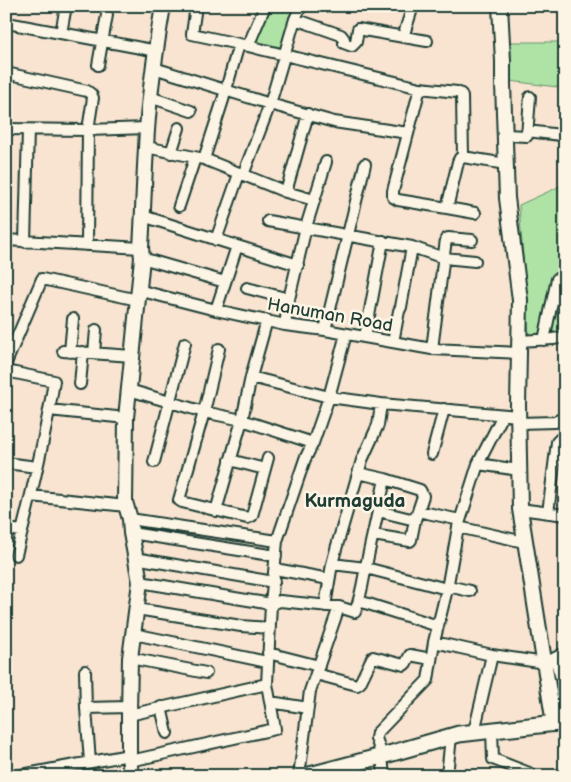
<svg xmlns="http://www.w3.org/2000/svg" width="571" height="782" viewBox="0 0 571 782" font-family="'Balsamiq Sans',sans-serif">
<rect width="100%" height="100%" fill="#f8e4d0"/>
<filter id="ink" filterUnits="userSpaceOnUse"><feTurbulence type="fractalNoise" baseFrequency=".02" numOctaves="2"/><feDisplacementMap in="SourceGraphic" scale="10" xChannelSelector="R" yChannelSelector="G"/><feConvolveMatrix kernelMatrix="1 2 1 2 8 2 1 2 1" color-interpolation-filters="sRGB"/></filter>
<g filter="url(#ink)">
<path fill="#aee3a5" stroke="#66906c" d="M268,6H297L285,49L256,42Z
M511,42H565V88L510,81Z
M565,184V330L529,335L519,205Z"/>
<g fill="none" stroke-linecap="round" stroke-linejoin="round">
<g stroke="#1f3d34" stroke-width="14">
<path id="street" d="M196,6L192,34L248,46L420,88L457,92L461,94L462,97L463,157
M295,19L341,35L344,39V43L352,46L356,42L358,29L427,41
M7,23L157,51
M61,33L66,6
M403,37L413,6
M239,44L223,100L204,159L286,192L314,200
M248,46L265,6
M98,65L107,15
M154,68L270,104L334,122L408,133
M6,73L87,91L91,94L93,98L88,130L87,245
M420,88L393,191V197L398,200L447,208L458,162L460,158L463,157L506,164
M150,97L191,111
M6,129L88,130L147,128
M527,131L561,135
M505,135L527,136L530,97
M146,147L204,159
M171,153L179,128
M243,175L270,104L295,19L301,6
M286,192L308,114
M179,206L195,158
M447,208L475,213
M143,216L237,246L298,265
M268,221L412,247L444,258L475,261
M6,240L141,248
M216,240L239,174
M25,242L28,130
M142,258L225,282
M247,288L289,299
M138,290L216,310L285,325L325,330L432,349L519,353
M216,310L237,246
M285,325L289,299L306,227L326,162
M325,330L365,164
M365,337L383,241
M544,340L557,279
M519,341L553,339L565,337
M393,342L399,311L401,307L412,247
M219,349L204,412L179,500L182,502L247,518L252,516L268,458
M432,349L446,239L448,238L472,240
M63,351L132,356
M70,352L73,319
M94,353L96,330
M6,363L42,279L138,300
M6,371L54,381C45,439 31,497 16,555
M251,377L329,397L381,404L518,416
M80,384L83,352
M129,390L204,412L242,420L313,443
M49,410L126,418
M518,423L555,422L565,417
M432,454L444,409
M230,460L265,469
M154,462L185,343
M6,463L37,467
M478,464L519,470
M358,473L385,479
M31,496L126,506
M520,509L565,515
M216,511L242,420L251,377L267,320
M378,511L415,520
M418,511L460,520
M548,513L557,442L560,439L565,440
M130,519L277,541
M458,527L524,542
M6,529L22,531
M131,533L276,556
M135,558L274,582
M332,564L366,568L447,589
M275,569L329,579
M140,582L271,604L280,601L339,607L355,612C361,597 363,582 366,566C372,537 379,508 385,479L420,490L423,496L415,520L411,540L410,541L373,535
M448,586L470,591
M359,601L438,626
M325,606L332,564L336,549L362,460L378,425L381,404
M137,609L241,626L270,628
M134,634L267,662
M434,642L492,655L545,663L565,653
M268,653L319,666
M130,658L206,673
M565,658L558,662L557,665L565,690
M85,671L86,708L90,762
M316,674L357,685L360,683L372,658L373,657L404,665L406,663L410,655L431,659
M270,702L308,708
M161,707L167,733
M86,708L129,707
M129,715L267,684
M492,730L493,759L529,773
M474,732L492,655
M130,761L275,729L267,684L271,604L277,541L305,459L313,443L329,397L346,334
M16,776L129,755
M299,776L310,691L339,607
M384,776L382,756L376,738L377,733L428,680L434,642L447,589L458,527L478,464L503,415
M447,776L451,736"/>
</g>
<g stroke="#1f3d34" stroke-width="18">
<path id="secondary" d="M500,6L503,61V84L507,198L520,300L518,405L520,509L554,724
M131,776L129,755V715L130,658L140,582L131,533L130,519L125,502L126,418L142,258L141,248C143,215 144,181 146,148C148,100 155,53 163,6"/>
</g>
<g stroke="#1f3d34" stroke-width="19">
<path id="primary" d="M306,776L382,756L459,734L565,722"/>
</g>
<use href="#street" stroke="#fcf5e5" stroke-width="10"/>
<use href="#secondary" stroke="#fcf5e5" stroke-width="14"/>
<use href="#primary" stroke="#fcf5e5" stroke-width="15"/>
</g>
</g>
<g text-anchor="middle" dominant-baseline="central" stroke-width="5" stroke-linejoin="round" paint-order="stroke">
<g font-size="18" fill="#1f3d34" stroke="#fcf5e5">
<text transform="translate(330 315) rotate(10)">Hanuman Road</text>
</g>
<g font-size="19" font-weight="bold" fill="#1f3d34" stroke="#fcf5e5">
<text x="355" y="501">Kurmaguda</text>
</g>
</g>
<rect width="571" height="782" fill="none" stroke="#fcf5e5" stroke-width="25"/>
<rect x="12" y="12" width="546" height="757" fill="none" stroke="#1f3d34" stroke-width="2" filter="url(#ink)"/>
</svg>
